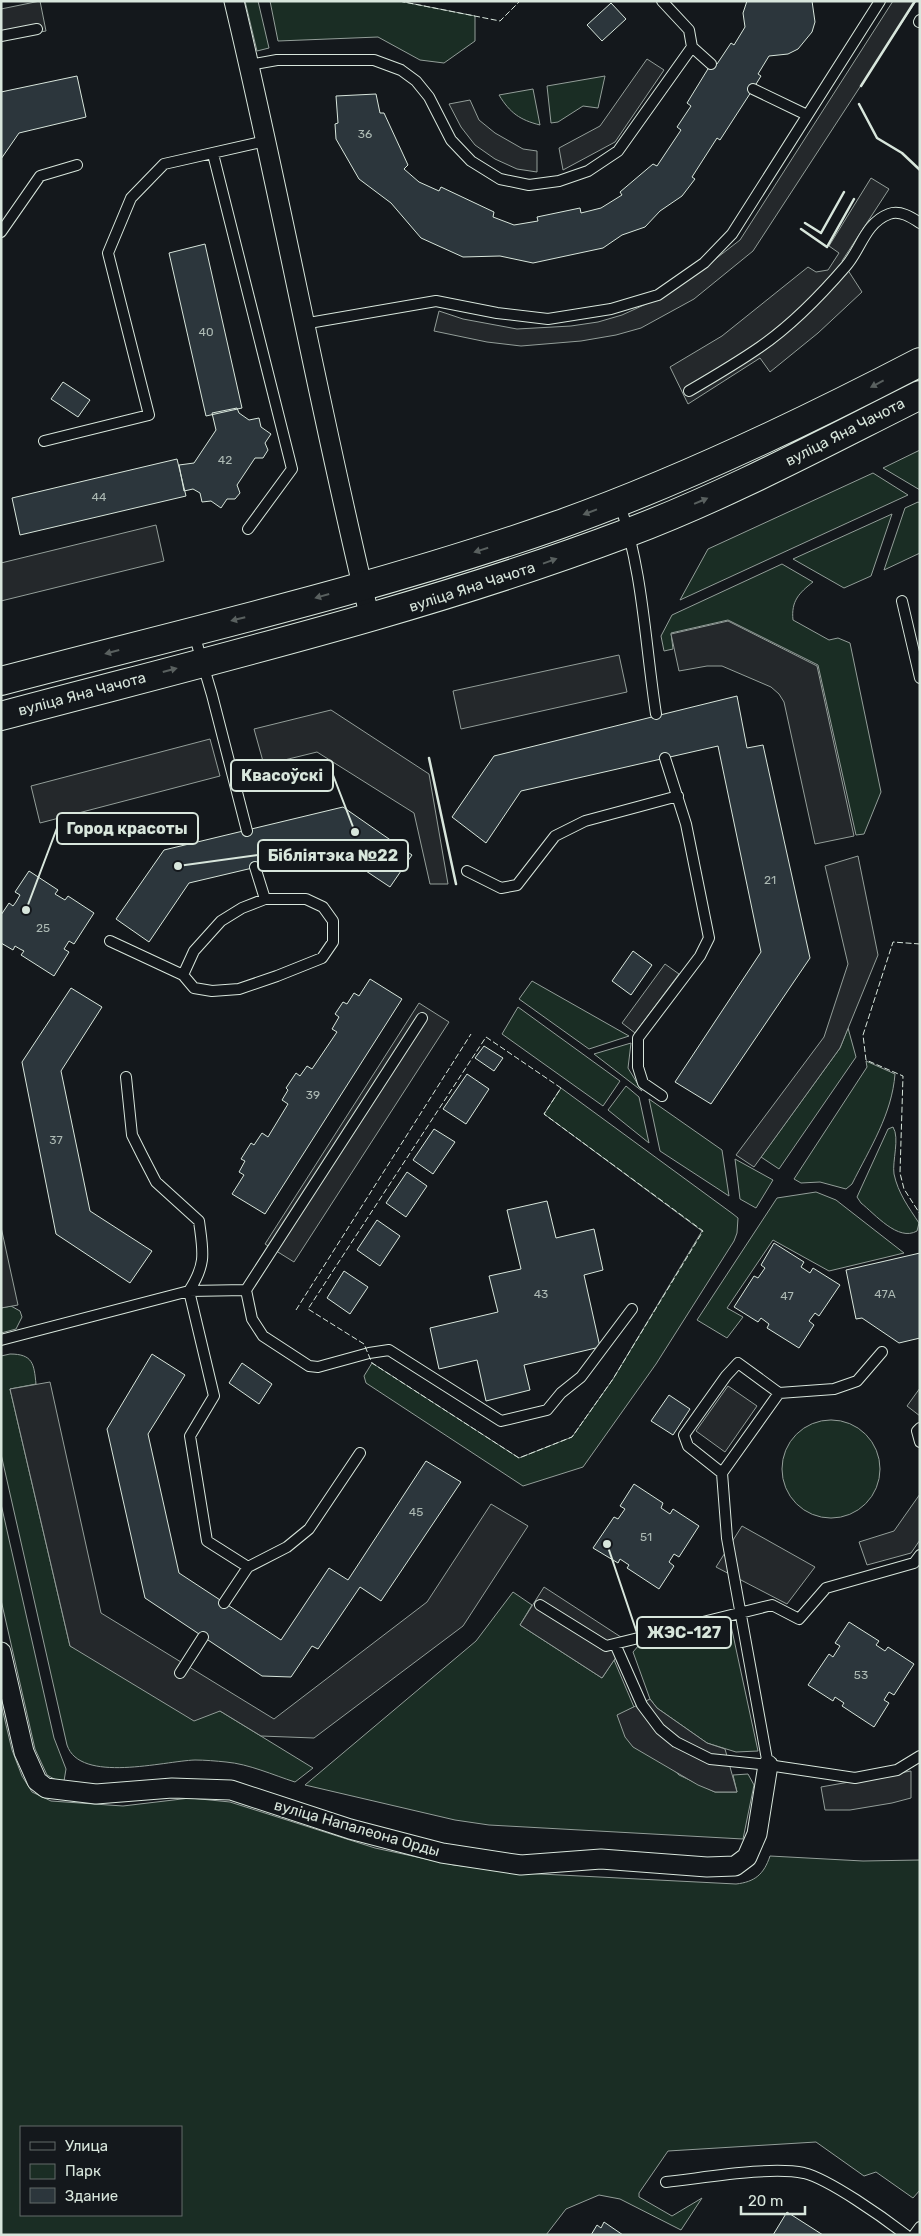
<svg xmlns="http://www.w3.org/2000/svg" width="921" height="2236" viewBox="0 0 921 2236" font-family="Rubik,sans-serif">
<rect width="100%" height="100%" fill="#14181c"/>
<path fill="#1a2d24" stroke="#939e99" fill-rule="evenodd" d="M245,1H258L269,48L257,51Z
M270,1H399L475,16V41L444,63L420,60L378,37L278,41Z
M605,76L598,108L583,106L558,122L551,123L547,86Z
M533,89L540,125C520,120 510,113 499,95Z
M920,450V490L883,468Z
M873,473L908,495L680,600L708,549Z
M918,502L920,503V553L884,570L905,508Z
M892,514L871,576L844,588L793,559Z
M782,564L813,582C799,593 791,601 793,620L829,640L838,638L850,643L881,792L864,834L856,835L818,665L728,620L671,633L673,649L664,651L661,636L672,615Z
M532,981L629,1036L589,1049L519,999Z
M518,1007L620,1081L603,1106L502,1034Z
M848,1028L856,1057L779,1169L761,1157L840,1048Z
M631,1043L628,1068L642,1091L594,1054Z
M866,1061L895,1074C892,1114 870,1148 852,1184L846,1189L820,1182L801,1183L794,1179L867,1067Z
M626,1086L639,1097L649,1143L608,1110Z
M561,1088L733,1214L738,1218L737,1233L734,1241L656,1364L583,1467L523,1486L366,1383L364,1376L372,1363L519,1458L572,1437L613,1379L702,1231L544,1114Z
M649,1099L722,1150L729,1196L660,1151Z
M893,1127C900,1138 892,1161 894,1174C898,1193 909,1208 919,1223L917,1231C898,1242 875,1214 861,1203L857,1197L888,1129Z
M735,1159L773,1180L756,1208L740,1199Z
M816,1192L836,1200L904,1253L829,1271L773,1240L727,1308L743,1317L727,1338L697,1320L777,1198Z
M11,1306L20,1311L22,1317L16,1329L1,1333V1308Z
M10,1354C33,1354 34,1364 36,1384L10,1389L70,1646L220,1711L313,1768L295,1782C273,1775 249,1764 226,1762C216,1761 205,1760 195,1760C164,1761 80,1784 67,1745L1,1454V1356Z
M782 1469a49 49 0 1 1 98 0a49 49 0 1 1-98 0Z
M1,1504L54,1738L66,1769L64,1781L56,1780L47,1775L35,1749L1,1600Z
M513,1592L532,1605L520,1625L602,1678L614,1660L634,1707L617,1716L679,1775L715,1792H737L733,1775L748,1774L754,1785L743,1839L489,1825L455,1820L305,1785L476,1641Z
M730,1621L758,1751L736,1752L707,1743L657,1708L650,1699L633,1652L639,1645Z
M1,1704L12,1750L22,1776L32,1792L51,1801L123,1806L190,1798L230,1802L375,1848L454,1865L521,1873L736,1884C755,1882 764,1874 770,1856L863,1861L920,1860V2190L913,2198L876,2172L864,2176L816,2142L668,2151L639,2193V2197L672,2216L702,2198L681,2230L620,2199L599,2195L566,2209L546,2235H1ZM21,2127H181V2215H21Z"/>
<path fill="#24282b" stroke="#939e99" d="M40,1L46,31L1,39V9Z
M893,1H916L753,251L694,299L641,328L616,335L581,341L521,346L487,342L434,331L439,311L463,319L517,329L571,326L598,322L622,315L668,294L696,274L740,240Z
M647,59L664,70L615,142L563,170L559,148L600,126Z
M470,100L479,120L495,133L523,149L537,151V172L517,169L495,159L475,145L461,127L449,104Z
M871,178L889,189L842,261L862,292L818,333L770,372L760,358L688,404L670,367L722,336L808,267L816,272L828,270L839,253L829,246Z
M156,525L164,561L1,601V563Z
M728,621L817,666L854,836L815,844L784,702L779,694L771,687L722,666H707L679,671L671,634Z
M619,655L627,692L461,729L453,691Z
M331,710L429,774L448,884H430L414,813L317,752L264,765L254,729Z
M210,739L220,776L40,823L31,786Z
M858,856L878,955L840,1048L754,1167L736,1155L824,1037L848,964L825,866Z
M665,964L679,974L635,1033L622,1023Z
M419,1003L449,1022L294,1262L265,1244Z
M1,1227L18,1305L1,1308Z
M50,1382L101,1613L274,1719L427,1602L491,1504L528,1526L463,1626L314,1738L261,1736L220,1711L194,1721L70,1646L10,1389Z
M728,1386L757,1406L725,1452L696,1431Z
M920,1388V1416L907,1406Z
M920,1494V1540L911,1553L867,1565L859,1542L894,1531Z
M742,1526L815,1567L787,1604L716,1567Z
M544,1587L627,1641L602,1678L520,1625Z
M650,1699L657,1708L707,1743L725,1749L737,1792H715L698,1785L633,1747L625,1737L617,1715Z
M911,1771V1798L892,1803L850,1810H825L821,1787Z"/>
<path fill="#2c363c" stroke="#d8e6dc" d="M747,1H812L815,22L812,32L798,49L788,54L769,56L758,74L761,76L753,89L720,140L717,138L692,177L695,179L682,196L660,211L645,227L622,235L603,248L533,263L500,256L463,257L421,238L391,203L359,179L336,139L335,124L338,123L336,96L376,94L380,113H384L408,165L404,169L419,182L439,191L441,187L494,212L493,217L514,225L538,221L537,217L580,208L581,213L601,208L622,195L620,192L653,164L657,166L681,130L677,127L691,106L687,103L711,64L713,62L717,64L731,43L734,45L745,27L743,13Z
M611,3L626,19L602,41L587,25Z
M77,76L86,117L19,133L1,159V92Z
M205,244L242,408L206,416L169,253Z
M63,382L90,400L78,417L51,399Z
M237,408L239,413L249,420L259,418L261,427L271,434L265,443L268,450L263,458H255L237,485L240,493L235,499H227L221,508L211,501L202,502L200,493L193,489L184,491L179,465L194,463L216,430L212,413Z
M177,459L186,496L20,535L12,498Z
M737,696L747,748L763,745L810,958L711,1104L675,1082L761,952L718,746L521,791L486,843L452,817L494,756Z
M343,807L412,855L390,887L333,849L189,883L149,942L116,919L164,850Z
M29,871L58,890L55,894L65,900L68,896L94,913L74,944L69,941L64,949L69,952L54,976L21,955L24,951L20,949L15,946L13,950L1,943V915L9,903L13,906L16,902L20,895L15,892Z
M633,951L652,965L631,995L612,981Z
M370,979L402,999L265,1214L232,1194L244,1175L239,1172L245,1161L241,1159L251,1143L254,1145L262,1133L268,1137L288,1104L282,1100L288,1090L286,1088L296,1073L300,1076L307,1066L312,1069L337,1032L332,1029L339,1017L335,1014L343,1002L347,1004L354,993L359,996Z
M71,988L102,1007L61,1071L90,1211L152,1251L130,1283L56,1234L22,1062Z
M484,1046L503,1058L494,1071L475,1058Z
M467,1074L489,1089L466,1124L443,1109Z
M434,1129L455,1142L433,1174L413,1160Z
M407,1172L427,1186L406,1217L386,1203Z
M547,1201L556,1238L594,1229L603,1270L584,1275L600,1347L524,1365L530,1390L486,1401L477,1360L439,1369L430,1328L498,1312L489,1276L521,1269L507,1210Z
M377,1220L400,1236L380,1266L357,1250Z
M774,1243L804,1262L801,1267L810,1273L813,1268L840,1285L819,1316L815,1313L809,1321L814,1325L799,1348L767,1328L769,1324L761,1318L758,1322L734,1307L754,1276L758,1278L765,1268L761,1265Z
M920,1253V1338L899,1343L862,1318L856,1319L846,1270Z
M344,1271L368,1287L350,1314L327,1298Z
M152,1354L185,1375L148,1434L179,1573L281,1640L329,1568L348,1580L426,1461L461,1482L381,1601L360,1587L318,1649L312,1646L291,1677L262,1676L145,1598L107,1429Z
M242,1363L272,1384L259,1404L229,1383Z
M669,1395L690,1409L673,1435L651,1421Z
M634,1484L663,1503L661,1508L670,1514L673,1509L699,1526L679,1557L674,1554L669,1562L674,1566L659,1589L627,1568L629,1565L620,1559L618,1563L593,1548L614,1517L618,1519L625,1509L620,1506Z
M849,1622L879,1641L876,1645L885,1651L888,1647L914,1664L894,1695L889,1692L884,1700L889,1703L874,1727L842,1706L844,1703L835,1697L833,1701L808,1685L829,1654L833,1657L840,1646L835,1643Z
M787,2212L823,2235H773Z
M604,2222L623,2235H591L597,2225L601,2228Z"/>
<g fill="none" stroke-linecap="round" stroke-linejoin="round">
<g stroke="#d8e6dc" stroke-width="12">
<path id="lane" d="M919,22L920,20
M1,36L37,29
M692,47L711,64
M249,65L277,60H374L401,70L416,81L429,97L451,140L471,161L500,179L529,185L559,181L588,171L618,151L692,47L689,30L662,1
M753,89L807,115
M213,154L292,469L248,529
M1,232L40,176L77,165
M303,324L436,301L497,313L548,319L611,309L658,295L704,263L732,234L880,1
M689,391C713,377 737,363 760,347C792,325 821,295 846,266C861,249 865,223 889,214C900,210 911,217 920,223
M44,441L149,415L108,253L131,198L164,164L265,141
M619,502C643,570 645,643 656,714
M902,601L920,678
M194,634L212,695L247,831
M255,867L265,899
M467,871L501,888L517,885L555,836L585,821L678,796
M110,941L183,975L194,951L221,921L242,908L265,899H306L323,907L333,921V942L322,958L277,976L239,989L212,991L194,988L183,975
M422,1018L246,1290L252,1319L263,1336L309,1366L318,1367L369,1353L389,1350L501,1421L547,1410L561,1393L581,1377L632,1309
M126,1077L132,1135L142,1155L156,1182L199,1221C203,1252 207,1263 189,1291L214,1396L190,1436L207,1541L248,1567L287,1547L309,1529L360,1453
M662,1096L643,1083L638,1067V1038L700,956L709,938L686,824L665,758
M1,1340L189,1291L246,1290
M920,1428L917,1431L920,1442
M722,1473L688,1446L684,1435L726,1376L738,1363L779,1393L834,1389L857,1381L882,1352
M224,1603L248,1567
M540,1605L606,1646L772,1605L799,1619L826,1588L914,1563L920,1555
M615,1644L642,1705L660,1729L676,1742L710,1759L768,1765L855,1778L897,1770L920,1756
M180,1673L203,1637
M768,1765L727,1538L722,1473L779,1393
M666,2182C704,2178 769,2166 804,2173C829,2179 884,2218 906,2235
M914,2235L920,2227"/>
</g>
<g stroke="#d8e6dc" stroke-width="21">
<path id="street" d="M234,1C283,206 320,413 370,618
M1,1652L24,1752L37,1781L46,1788L96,1794L172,1788L231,1790L350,1829L442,1853L521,1865L601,1859L707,1867L735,1866L747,1857L757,1834L768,1765"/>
</g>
<g stroke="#d8e6dc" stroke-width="30">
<path id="secondary" d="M1,681C187,632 376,589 558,525C682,481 803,423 920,362
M1,716C211,660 423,610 627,533C728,495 824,443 920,395"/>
</g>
<use href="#lane" stroke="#14181c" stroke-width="10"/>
<use href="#street" stroke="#14181c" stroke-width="19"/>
<use href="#secondary" stroke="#14181c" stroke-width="28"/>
<path stroke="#d8e6dc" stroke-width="1" stroke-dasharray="6 2.5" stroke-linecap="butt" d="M399,1L500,21L520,1
M920,944L893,942L863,1035L866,1060L903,1076L900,1173L904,1189L920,1214
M486,1037L561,1088L544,1114L703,1231L613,1379L572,1437L519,1458L372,1363L364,1344L308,1309Z
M296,1310L471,1034"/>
<path stroke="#d8e6dc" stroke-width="2.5" d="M861,86L915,1
M859,104L877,138L902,153L920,170
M805,223L821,233L844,192
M801,229L827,247L854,199
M429,758L456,884"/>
</g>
<defs><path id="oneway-solid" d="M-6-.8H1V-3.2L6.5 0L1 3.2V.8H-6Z" transform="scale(1.25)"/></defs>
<g fill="#59605f">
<use href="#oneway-solid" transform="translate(877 384) rotate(152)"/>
<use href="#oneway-solid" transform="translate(701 501) rotate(-23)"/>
<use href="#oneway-solid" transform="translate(590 512) rotate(159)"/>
<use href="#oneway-solid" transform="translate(481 550) rotate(163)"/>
<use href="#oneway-solid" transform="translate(550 561) rotate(-20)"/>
<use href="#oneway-solid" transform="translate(322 596) rotate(164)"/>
<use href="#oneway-solid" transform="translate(238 619) rotate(166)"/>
<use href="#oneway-solid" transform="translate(112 652) rotate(165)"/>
<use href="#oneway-solid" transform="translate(170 670) rotate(-15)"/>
</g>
<g text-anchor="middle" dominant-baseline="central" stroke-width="4" stroke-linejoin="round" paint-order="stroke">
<g font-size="12" fill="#adbab4">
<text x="365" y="134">36</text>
<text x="206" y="332">40</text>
<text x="225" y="460">42</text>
<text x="99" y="497">44</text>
<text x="770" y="880">21</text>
<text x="43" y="928">25</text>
<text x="313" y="1095">39</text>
<text x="56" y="1140">37</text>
<text x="541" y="1294">43</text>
<text x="885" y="1294">47А</text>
<text x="787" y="1296">47</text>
<text x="416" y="1512">45</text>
<text x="646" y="1537">51</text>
<text x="861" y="1675">53</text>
</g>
<g font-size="15" fill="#d8e6dc" stroke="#14181c">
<text transform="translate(845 432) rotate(-27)">вуліца Яна Чачота</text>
<text transform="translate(472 587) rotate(-18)">вуліца Яна Чачота</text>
<text transform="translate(82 694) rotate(-15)">вуліца Яна Чачота</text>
<text transform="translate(357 1828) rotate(16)">вуліца Напалеона Орды</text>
</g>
</g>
<path fill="none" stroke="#d8e6dc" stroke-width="2" d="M355 832L333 775M26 910L57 828M178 866L258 855M607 1544L637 1633"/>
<g fill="#d8e6dc" stroke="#14181c" stroke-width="2">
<circle cx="355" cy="832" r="5"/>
<circle cx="26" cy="910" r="5"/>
<circle cx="178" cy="866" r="5"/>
<circle cx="607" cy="1544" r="5"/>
</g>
<g fill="#14181c" stroke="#d8e6dc" stroke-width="2">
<rect x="231" y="760" width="102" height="31" rx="5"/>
<rect x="57" y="813" width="141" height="31" rx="5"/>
<rect x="258" y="840" width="150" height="31" rx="5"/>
<rect x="637" y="1617" width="94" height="31" rx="5"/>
</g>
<g font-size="16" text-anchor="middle" font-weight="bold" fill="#d8e6dc">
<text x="282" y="781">Квасоўскі</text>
<text x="127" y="834">Город красоты</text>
<text x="333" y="861">Бібліятэка №22</text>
<text x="684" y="1638">ЖЭС-127</text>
</g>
<rect width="921" height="2236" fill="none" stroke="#d8e6dc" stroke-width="5"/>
<rect x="20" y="2126" width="162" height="90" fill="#14181c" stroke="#626a69"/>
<rect x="30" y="2142" width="25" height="8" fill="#14181c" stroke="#626a69"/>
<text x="65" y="2151" font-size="15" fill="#d8e6dc">Улица</text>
<rect x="30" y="2164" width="25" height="15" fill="#1a2d24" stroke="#626a69"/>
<text x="65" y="2176" font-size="15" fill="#d8e6dc">Парк</text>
<rect x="30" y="2188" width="25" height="15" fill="#2c363c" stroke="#626a69"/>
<text x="65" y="2201" font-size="15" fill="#d8e6dc">Здание</text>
<path d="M741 2206v8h64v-8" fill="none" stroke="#d8e6dc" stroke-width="2.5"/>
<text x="748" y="2206" font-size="15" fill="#d8e6dc" stroke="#14181c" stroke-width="4" paint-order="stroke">20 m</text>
</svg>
